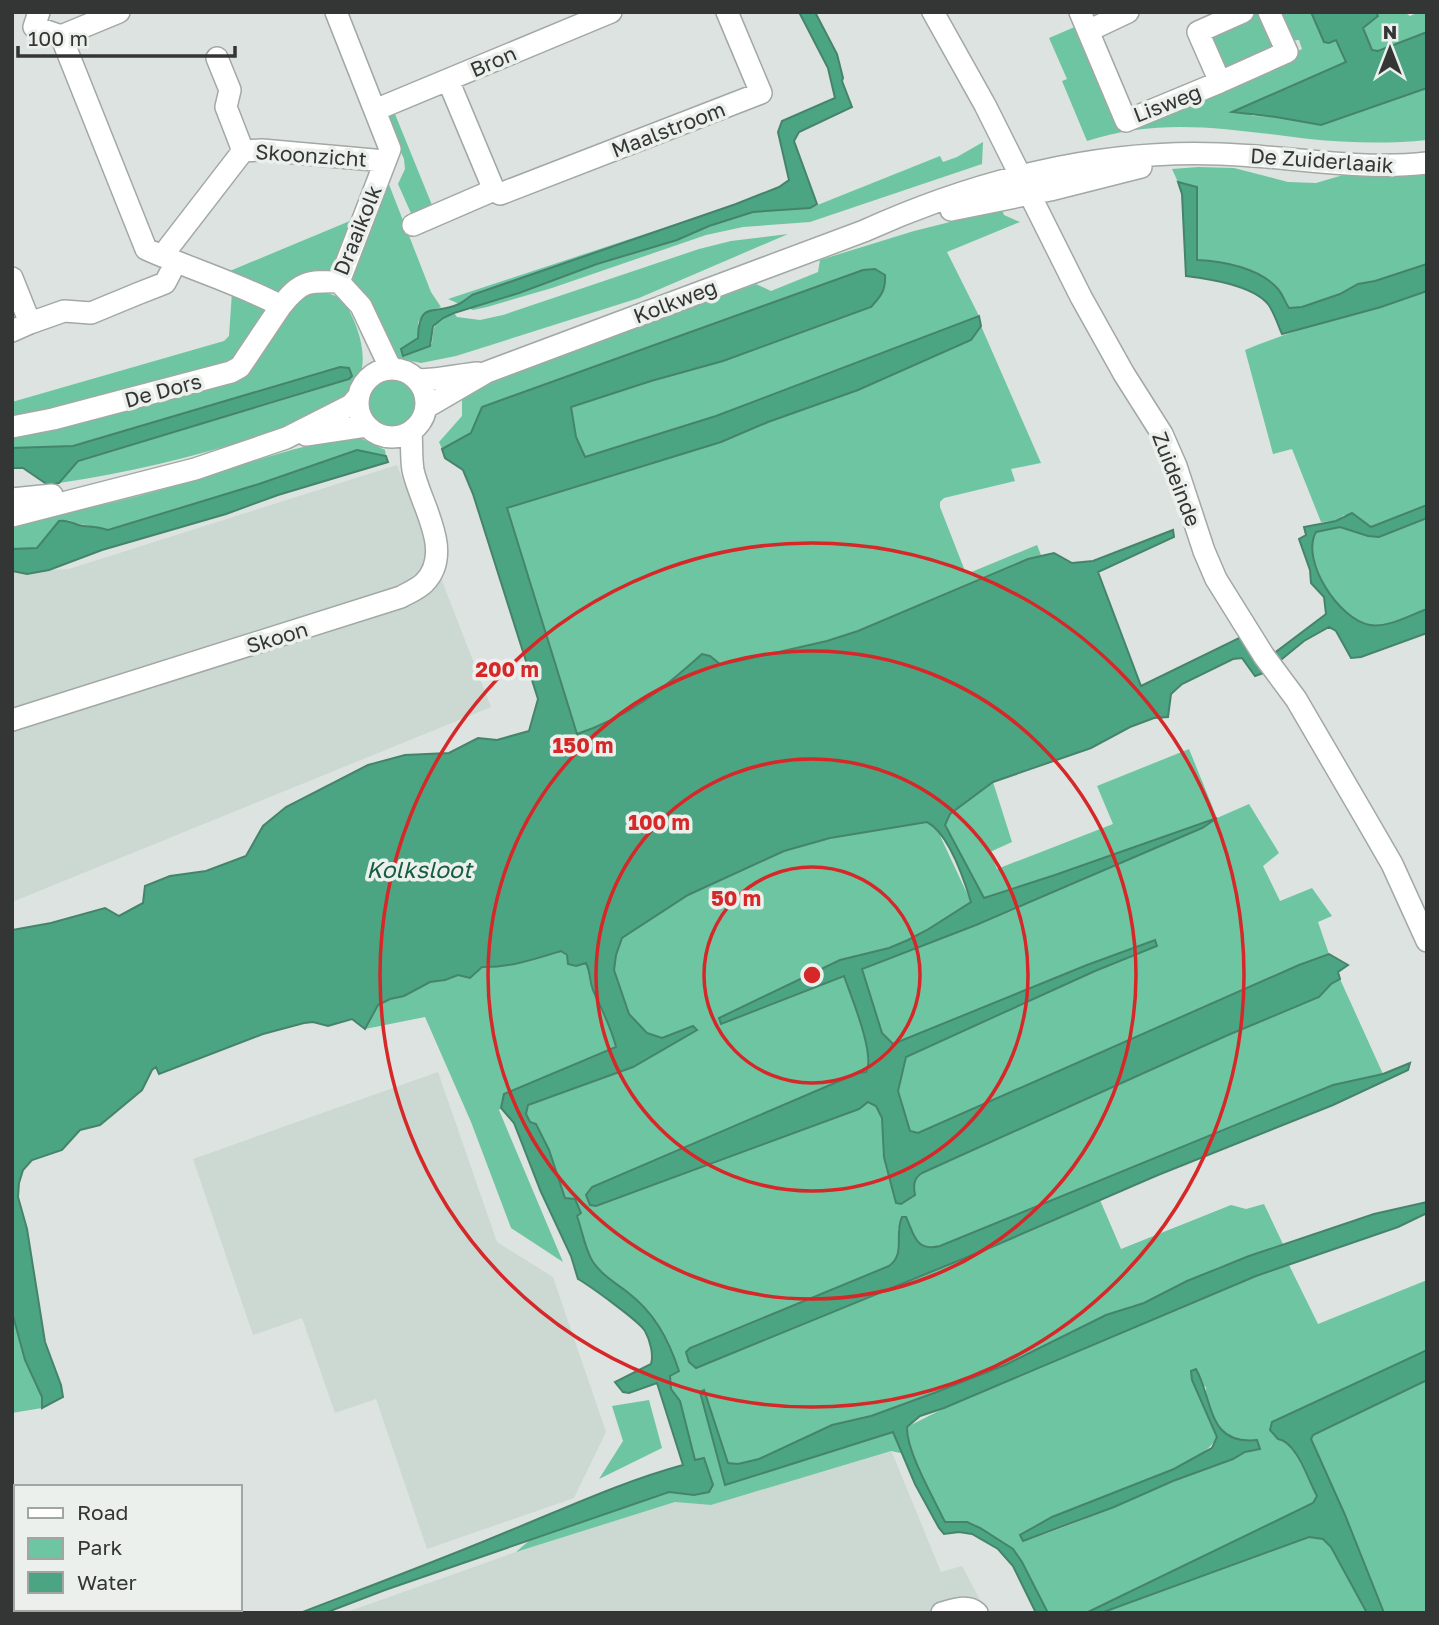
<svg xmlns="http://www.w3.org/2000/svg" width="1439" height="1625" viewBox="0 0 1439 1625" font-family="'Golos Text',sans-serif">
<rect width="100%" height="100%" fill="#dde3e0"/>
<path fill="#cbd9d2" d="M397,465L491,707L12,902V572L69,569Z
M438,1072L497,1242L553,1277L606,1432L574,1498L427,1549L376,1399L335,1413L302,1318L253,1335L193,1159Z
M891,1450L941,1572L962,1566L987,1613H344L516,1552L675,1502L711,1505Z"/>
<path fill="#6ec5a1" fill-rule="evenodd" d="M1252,12H1260L1275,45L1226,68H1219L1204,33Z
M1275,12H1311L1324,42L1329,43L1336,40L1347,62L1235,110L1253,116L1276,117L1321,125L1427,88V140C1388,144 1348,143 1309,139C1233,130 1163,116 1087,141L1062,81L1067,79L1049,38L1077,26L1120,125L1216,87L1302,49L1299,40L1287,41Z
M1376,12H1404L1410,16L1419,12H1427V32L1378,51L1373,50L1363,28L1377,16Z
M395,114L434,210L414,220L398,184L405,169L404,159L386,118Z
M983,142L982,164L810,222L743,227L706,235L552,288L487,307L473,310L448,299L736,204L753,212L810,208L940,156L943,162L957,157Z
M1198,167L1234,168L1288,182L1316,183L1350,173L1427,172V264L1375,281L1358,284L1340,294L1302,307L1289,308L1285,299L1217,262L1197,260V188L1178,182L1172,169Z
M388,182L431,292L441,307L428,312L418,322V338L411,343L419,350L432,344C434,323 434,321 454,313L457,317L480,320L503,315L699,249L731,241L788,234L639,298L456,356L421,363L397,358L349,281Z
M1002,209L1004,215L1020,222L947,252L979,316L716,416L585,457L576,437L571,407L651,381L723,361L871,307L471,433L442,449L439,442L462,416V397L494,380L756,284L771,291L818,272L820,260L914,231Z
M357,218L334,272L285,288L275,294L225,273Z
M1427,291V505L1371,527L1344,515L1336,521L1321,522L1292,449L1273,454L1245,350C1304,325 1366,312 1427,291Z
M232,292L264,305V316L235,360L12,419V402L224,341L229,336Z
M306,293H327L342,298C360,327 375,368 348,396C331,414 298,422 276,430C205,455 134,472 59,483L78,461L349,380L352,376L349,368L340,367L73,446L12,448V436L41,432L242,378L294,304Z
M981,326L1041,463L1011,469L1015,481L944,498L940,502V507L965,571L969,573L1037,545L1041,555L858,631L827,641L721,665L710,656L702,654C662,690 628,716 577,734L507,508L721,442L767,422L858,390L971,340Z
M369 403a23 23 0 1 1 46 0a23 23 0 1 1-46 0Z
M358,437L385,450L386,456L357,450L259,484L108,530C93,525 82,526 68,520L37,548L12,549V522C72,513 133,499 191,481C246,465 300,443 358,437Z
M1427,518V609C1410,615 1388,628 1370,625C1339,621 1300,560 1316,532L1340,526L1379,537Z
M1189,749L1217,818L1249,804L1279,853L1263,866L1280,901L1312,888L1332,916L1318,922L1329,954L918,1133L910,1131L898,1091L905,1057L1095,971L1157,945L1155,940L1087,965L893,1044L882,1033L862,968L976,925L1202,828L1216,818L1055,875L983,898L945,825L950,814L993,782L1012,842L990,852L997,869L1113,824L1097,786Z
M927,822L936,827L971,902L927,930L908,940L889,948L840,960L721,1024L845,976C851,995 876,1056 866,1072L858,1073L845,1079L596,1206L859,1109L867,1101L876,1106L882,1118L884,1157L896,1203L914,1187L917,1176L922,1173L1228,1035L1319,997L1331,984L1340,979L1383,1074L1333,1085L940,1246C924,1250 913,1241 910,1226L898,1229C899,1243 901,1257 889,1266L690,1348L689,1362L696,1368L1100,1200L1121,1249L1231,1205L1246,1209L1264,1204L1283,1244L1219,1267L1144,1303L1131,1306L1005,1365L934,1393L871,1416L832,1425L759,1459L738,1464L728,1463L704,1390L725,1485L894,1432L905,1454L891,1451L711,1505L675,1502L516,1552L531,1539L669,1492L694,1495L695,1460L680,1401L671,1389L670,1376L679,1371C668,1338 654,1312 626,1291C614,1282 602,1275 593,1262C584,1250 582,1230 577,1215L581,1213L565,1198L549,1150L536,1124L530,1122L526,1114L528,1105L693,1026L662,1038L648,1033L629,1015L614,970L616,955L622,938L688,895L784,851L830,838Z
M561,951L577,966L586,963C591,973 589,980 593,990C601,1009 611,1026 616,1047L504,1094L501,1108L499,1110L563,1262L511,1228L471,1122L425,1017L365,1029L378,1005L390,999L404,996L430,982L445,980L458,975L470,977L482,967C508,968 535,959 561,951Z
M1289,1265L1318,1324L1427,1280V1350L1344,1388L1283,1440L1292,1447L1317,1496L1313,1503L1086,1613H1048L1022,1562L1013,1549L980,1528L967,1522H945C933,1498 906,1452 907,1427C1018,1369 1141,1325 1256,1276ZM1192,1380L1206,1387C1206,1408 1219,1437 1240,1441C1245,1442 1252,1441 1257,1440L1259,1449C1243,1452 1230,1460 1214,1466C1150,1489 1089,1521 1023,1541C1052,1526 1081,1510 1110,1496C1138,1481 1203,1465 1217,1437Z
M12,1312L25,1360L42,1397V1408L12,1413Z
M1427,1380V1613H1384L1345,1515L1311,1439L1313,1435Z
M649,1400L662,1448L599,1479L623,1441L612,1406Z
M1309,1537L1323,1539L1331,1547L1367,1613H1101Z"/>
<path fill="#4ca582" stroke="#45846b" stroke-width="2" d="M799,12H815L837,54L843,78L842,81L852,107L799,132L794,141L817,204L810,208L753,212L709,226L677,240L597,264L519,293L454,313L443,318L433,326L430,346L403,356L401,349L418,338C419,299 434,316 459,304C463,302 468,298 472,295L736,204L779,187L789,180L778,132L782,121L835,98L828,68Z
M1311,12H1376L1378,16L1363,28L1372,50L1378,51L1427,32V88L1321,125L1276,117L1232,112L1346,62L1336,40L1329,43L1324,42Z
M1178,182L1197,187V260C1223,261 1260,268 1278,289C1283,295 1285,302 1289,308L1302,307L1340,294L1358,284L1375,281L1427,264V291L1381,307L1282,334C1278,325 1274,312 1268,304C1252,285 1209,279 1186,276L1182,194Z
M875,269L885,275C886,290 881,296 871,307L723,361L651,381L571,407L576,437L585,457L716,416L979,316L981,326L971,340L858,390L768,422L721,442L507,508L577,734C628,717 662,690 702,654L710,656L721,665L827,641L858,631L1028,559L1054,553L1072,563L1093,561L1173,530L1174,537L1098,572L1141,686L1241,637L1273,654L1326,614L1324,597L1311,583L1310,570L1299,539L1306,535L1304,527L1336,521L1352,513L1371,527L1427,505V518L1379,537L1368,536L1340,527L1316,532C1300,560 1339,620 1370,625C1388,628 1410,615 1427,609V633L1361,657L1351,658L1336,631L1329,627L1304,641L1266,672L1255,676L1242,658L1233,659L1182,684L1171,694L1168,717L1154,718L1130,727L1091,748L993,782L950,814L945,825L984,898L1055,875L1217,818L1202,828L976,925L862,969L882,1033L893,1044L1087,965L1155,940L1157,946L1095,971L906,1057L898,1091L910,1131L918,1133L1299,965L1329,954L1348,965L1338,972L1340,979L1331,984L1319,997L1228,1035L922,1173C914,1178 913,1185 915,1195L901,1204L896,1203L884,1157L882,1118L876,1106L868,1102L859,1109L596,1206L590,1205L586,1195L592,1187L858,1073L866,1072C876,1056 851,996 844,976L721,1024L719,1018L840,960L889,948L908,940L927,930L971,902C964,879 948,833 927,822L830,838L784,851L688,895L622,938L616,955L614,970L629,1014L647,1033L662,1038L693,1026L697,1030L633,1067L528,1105L526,1114L530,1122L536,1124L549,1150L565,1198L575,1199L581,1213L577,1216C582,1230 585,1250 593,1262C602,1275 614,1282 626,1291C654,1312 668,1338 679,1371L670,1376L671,1389L680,1401L695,1460L704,1458L713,1485L709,1492L694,1495L669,1492L385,1590L325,1613H300C370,1586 440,1560 509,1531C566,1508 624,1481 683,1465L657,1383L629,1393L623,1392L615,1382L651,1364C654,1355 650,1340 645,1331C639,1321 590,1286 578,1279L571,1256L541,1192L514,1123L501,1108L504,1094L616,1047C611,1026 601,1009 593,990C589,980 591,973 586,963L576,966L568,964L567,955L561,951C535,959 508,968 482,967L470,978L458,975L445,980L430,982L404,996L390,999L378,1005L365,1029L352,1019L328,1026L313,1022L304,1023L263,1034L159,1074L156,1067L152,1070L142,1090L100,1125L80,1130L62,1150L32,1160L23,1170L19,1183L18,1197L27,1229L45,1342L61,1385L63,1397L42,1408V1397L25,1360L12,1312V930L51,923L105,908L119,916L143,903L145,886L170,876L206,871L246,856L263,826L286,807L368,765L405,755L449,753L478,738L497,740L529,731L538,699L473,494L463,470L445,458L442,449L471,433L482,407L863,270Z
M340,367L349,368L352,376L349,379L78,461L59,483L48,485L23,468H12V448L73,446Z
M357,450L386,456L388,462L278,495L226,514L102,550L49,570L27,574L12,571V549L37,548L59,521C70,519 74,525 83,526C93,527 97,526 108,530L259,484Z
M1410,1063L1408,1070L1333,1105L1158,1175L987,1249L696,1368L689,1362L686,1352L690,1348L889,1266C906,1254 894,1234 902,1217H906C914,1234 915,1252 940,1246L1333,1085L1383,1074Z
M1427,1202V1213L1398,1227L1256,1276L944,1408L920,1416L907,1427C906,1451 934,1499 945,1522H967L980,1528L1013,1549L1022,1562L1048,1613H1036L1013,1566L998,1549L972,1534L959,1532L944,1534L939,1528L915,1484L893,1432L725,1485L700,1392L704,1390L728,1463L738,1464L759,1459L832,1425L871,1416L934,1393L1005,1365L1106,1315L1144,1303L1187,1281L1249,1256L1374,1214Z
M1427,1350V1380L1313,1435L1311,1439L1345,1515L1384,1613H1367L1331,1547L1323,1539L1309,1537L1101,1613H1086L1313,1503L1317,1496C1308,1480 1297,1442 1278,1439L1270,1430L1272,1422Z
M1196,1369C1214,1402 1207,1445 1257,1440L1260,1449L1245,1452L1233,1459L1173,1481L1114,1507L1023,1541L1020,1535L1052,1517L1174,1469L1212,1448L1217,1437L1192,1380L1191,1371Z"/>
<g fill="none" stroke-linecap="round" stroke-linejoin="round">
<g stroke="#a2a8a5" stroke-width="24">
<path id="minor" d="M39,12L34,27L61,36L119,12
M933,12L985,105L1081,297L1124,374L1162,434L1176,466L1204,551L1216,579L1264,656L1296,699L1366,819L1392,864L1427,941
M1080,12L1126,121L1220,82
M1243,12L1198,32L1220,82L1287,52L1269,12
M1088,31L1128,12
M61,36L146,249C190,269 238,283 281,306C301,281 307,281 339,282L390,149L336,12
M217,58L230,90L226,107L243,151
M448,80L494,190
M375,110L611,12
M951,210L1050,190L1141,167
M413,225L494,190L500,194L761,93L727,12
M162,256L243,151L262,150L385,161
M12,278L30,323L12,331
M339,282L361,306L388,363L393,369
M30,323L64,311L91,313L137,294L165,283L176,262
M358 403a34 34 0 1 1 68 0a34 34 0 1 1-68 0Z
M417,379C429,382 462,374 478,373
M427,407L487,372L864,231C974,181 1098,149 1220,154C1289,156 1357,171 1427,163
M12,427L53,419L231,372L240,367L281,306
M306,435L366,426
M12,499L52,495
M12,516L195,469L286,438L351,405L357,398
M12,720L401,597C408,593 418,589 424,583C455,552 420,504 413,470C411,458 412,445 411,432
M942,1613C954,1610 967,1604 977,1613"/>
</g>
<g stroke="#a2a8a5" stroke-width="30">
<path id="major" d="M12,1499L16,1503
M12,1537L16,1542
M73,1609L76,1613
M107,1609L110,1613"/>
</g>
<use href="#minor" stroke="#fff" stroke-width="21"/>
<use href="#major" stroke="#fff" stroke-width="26"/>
</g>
<g fill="none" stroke="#d62828" stroke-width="3.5">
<circle cx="812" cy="975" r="108"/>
<circle cx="812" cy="975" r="216"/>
<circle cx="812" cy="975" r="324"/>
<circle cx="812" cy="975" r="432"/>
</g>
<g text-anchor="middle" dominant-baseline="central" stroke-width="7" stroke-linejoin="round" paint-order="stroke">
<g font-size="21" fill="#343635" stroke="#ebf0ed">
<text transform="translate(493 61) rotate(-23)">Bron</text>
<text transform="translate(1167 103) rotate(-21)">Lisweg</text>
<text transform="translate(668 129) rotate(-21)">Maalstroom</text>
<text transform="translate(311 155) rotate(4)">Skoonzicht</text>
<text transform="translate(1322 160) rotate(4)">De Zuiderlaaik</text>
<text transform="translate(357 230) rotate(-68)">Draaikolk</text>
<text transform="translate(675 301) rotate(-21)">Kolkweg</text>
<text transform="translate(163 390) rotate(-15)">De Dors</text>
<text transform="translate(1177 479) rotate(69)">Zuideinde</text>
<text transform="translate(277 637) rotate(-17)">Skoon</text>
</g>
<g font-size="23" font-style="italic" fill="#175c44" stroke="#ebf0ed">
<text x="419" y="869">Kolksloot</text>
</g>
</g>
<circle cx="812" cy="975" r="10" fill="#d62828" stroke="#ebf0ed" stroke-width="3.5"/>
<g font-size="21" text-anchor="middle" font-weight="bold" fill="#d62828" stroke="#ebf0ed" stroke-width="7" stroke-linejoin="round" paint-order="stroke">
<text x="507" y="677">200 m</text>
<text x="583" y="753">150 m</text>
<text x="659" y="830">100 m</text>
<text x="736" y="906">50 m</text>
</g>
<rect width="1439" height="1625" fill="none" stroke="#343635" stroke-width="28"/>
<rect x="14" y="1485" width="228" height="126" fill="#ebf0ed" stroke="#a2a6a3" stroke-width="2"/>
<rect x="28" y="1508" width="35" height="10" fill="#ffffff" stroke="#a2a6a3" stroke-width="2"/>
<text x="77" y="1520" font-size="21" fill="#343635">Road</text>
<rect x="28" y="1538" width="35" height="21" fill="#6ec5a1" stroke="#a2a6a3" stroke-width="2"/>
<text x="77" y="1555" font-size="21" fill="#343635">Park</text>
<rect x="28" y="1572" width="35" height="21" fill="#4ca582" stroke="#a2a6a3" stroke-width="2"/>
<text x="77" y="1590" font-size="21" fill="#343635">Water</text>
<g transform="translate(1390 49)" stroke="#ebf0ed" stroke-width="5" paint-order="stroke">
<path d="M0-5L12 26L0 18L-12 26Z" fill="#343635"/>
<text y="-10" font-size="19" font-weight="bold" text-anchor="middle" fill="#343635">N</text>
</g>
<path d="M18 46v10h217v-10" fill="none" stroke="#343635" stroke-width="3.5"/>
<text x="28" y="46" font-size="21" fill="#343635" stroke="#ebf0ed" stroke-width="5" paint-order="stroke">100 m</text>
</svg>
